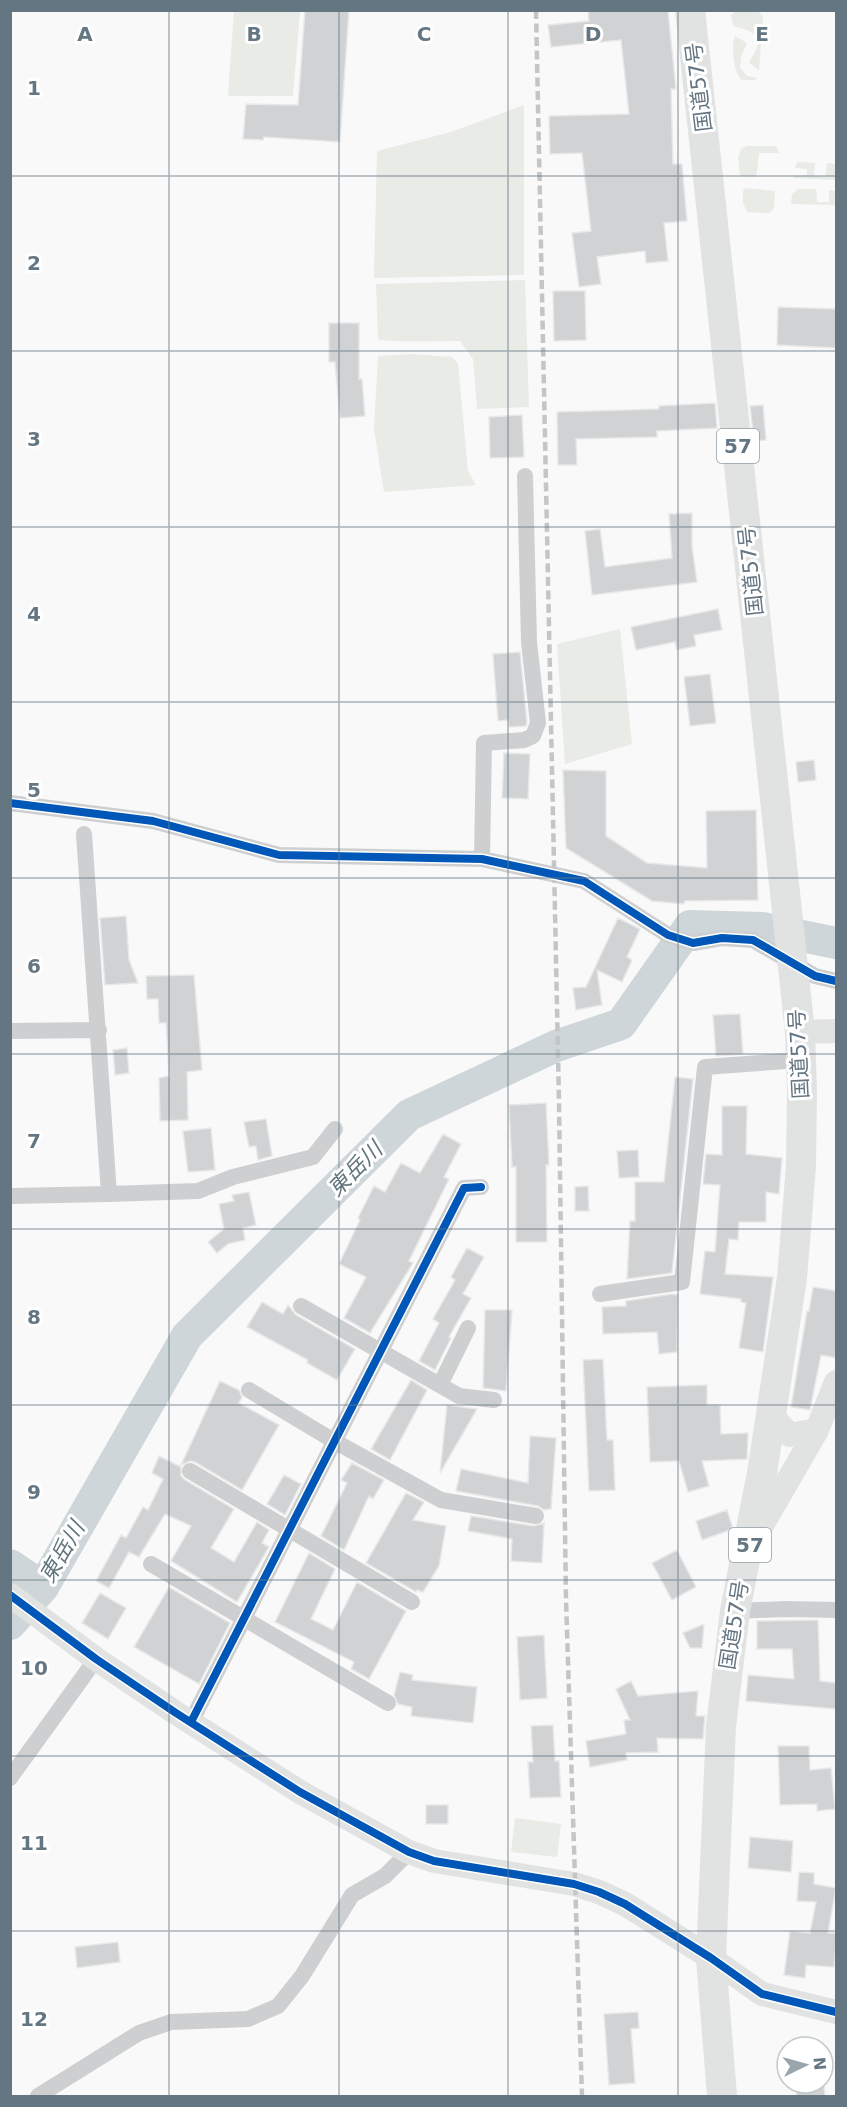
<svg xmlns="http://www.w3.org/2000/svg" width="847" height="2107" viewBox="0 0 847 2107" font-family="'DejaVu Sans','Noto Sans JP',sans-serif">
<rect width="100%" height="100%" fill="#f9f9f9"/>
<path fill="#e8ebe6" d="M234,11H300L293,96H228Z
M736,11L759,12L763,17L759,70L749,63C750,58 754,55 756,50C763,32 745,29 733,26L731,15Z
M735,36L747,43L741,57L740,68L747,76L757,78L755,80H742C733,73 731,46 735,36Z
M524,105V275L374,278L377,151L451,132Z
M747,146H776L779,153H759L757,173L755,177L740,176L738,158L741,149Z
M797,162L815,163L814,175L825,177L827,163L836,164V180L794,178V176L807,175V169L795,168Z
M746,188L775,191L774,208L770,213L747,212L743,203V190Z
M798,189H816L817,202H829V190L836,191V205L791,204L792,194Z
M525,280L529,407L477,409L473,359L460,341C447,341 384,343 378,339L376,284Z
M412,354L452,357L458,364L468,471L476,485L384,492L374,429L378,356Z
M620,629L632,744L565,764L557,644Z
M515,1818L561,1824L557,1857L511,1852Z"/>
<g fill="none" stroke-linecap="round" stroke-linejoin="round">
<path stroke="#ced6d9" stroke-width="32" d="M10,1565L43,1587
M10,1624L43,1587L187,1336L409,1115L556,1046L621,1024L690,926L762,928L836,943"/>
</g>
<path fill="#d0d2d3" stroke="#e8e8e8" stroke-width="1.5" d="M305,10H349L340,142L264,137L263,140L243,139L246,104L298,105Z
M588,10L668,11L676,89H671L673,164H682L687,221L664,223L668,261L646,263L645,251L597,257L601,284L579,287L572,233L591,231L582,153L550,154L549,116L629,114L621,40L551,47L548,25L589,21Z
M553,291H585L586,340L554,341Z
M778,307L837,309V348L777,345Z
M329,323H359V379H362L365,416L340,418L335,362H329Z
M715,403L717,428L657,431V437L576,439L577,465H558L557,412L659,409V406Z
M763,405L766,440L754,441L750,406Z
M522,415L524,457L490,458L489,417Z
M692,513V546L697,582L592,595L585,531L600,529L605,567L672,558L669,514Z
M718,609L722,630L694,635L696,646L677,650L675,642L636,650L631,627Z
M520,652L527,722L526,726L509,727L508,720L498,721L493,654Z
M710,674L716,723L690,726L684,677Z
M504,753L530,754L528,799L502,798Z
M814,760L816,780L798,782L796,762Z
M563,770L606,771V836L647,863L707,868L706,811L756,810L758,900L685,901L684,904L652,901L566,848Z
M126,916L129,960L138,983L105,985L100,918Z
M618,918L640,929L627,957L632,960L622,982L597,970L602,1005L576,1010L573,988L586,987Z
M194,975L202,1070L187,1072L188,1120L160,1121L159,1078L169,1076L166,1023H159L158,999H147L146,976Z
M740,1014L743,1054L716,1056L713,1015Z
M127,1048L129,1073L115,1075L113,1050Z
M675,1077L693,1079L672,1273L627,1279L630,1221H635V1182H664Z
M546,1103L549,1165H546L547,1242H516V1167H512L509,1105Z
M722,1106H747L746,1154L782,1158L779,1194L766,1192V1222H739L738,1240L729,1239L725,1274L773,1277L763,1352L739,1348L746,1303L741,1302V1299L700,1294L705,1251L715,1252L720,1185L703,1184L706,1154L722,1155Z
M266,1119L272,1156L258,1160L256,1146L249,1147L244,1122Z
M211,1128L215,1170L188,1172L183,1131Z
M443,1134L461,1144L444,1177L449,1179L409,1261L413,1263L370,1333L344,1318L366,1277L339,1264L360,1220L358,1218L374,1186L385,1192L401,1163L420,1173Z
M638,1150L639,1177L619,1178L617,1151Z
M588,1186L589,1211H575V1187Z
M249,1192L256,1225L243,1228L245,1240L228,1244L217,1253L208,1242L224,1229L219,1204L234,1201L232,1195Z
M467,1248L484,1257L463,1294L471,1298L449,1337L451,1338L435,1370L419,1361L439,1323L433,1319L455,1280L451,1277Z
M813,1287L837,1291V1358L821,1355L810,1410L791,1407L807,1311H809Z
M672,1294L678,1295L677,1352L659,1354L657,1332L603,1334L602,1307L626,1306V1301Z
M262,1302L283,1314L288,1305L296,1315L355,1349L337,1380L307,1363L308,1360L247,1327Z
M485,1310H512L506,1391L483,1388Z
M603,1359L607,1440H613L615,1490L589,1491L583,1360Z
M411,1380L427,1390L390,1460L371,1449Z
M220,1381L239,1390L242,1397L239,1403L279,1425L242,1490L195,1462L190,1461L181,1465Z
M707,1385V1405H720L721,1434L748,1433L747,1459L702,1461L709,1486L688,1492L679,1461L650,1462L647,1387Z
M447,1405L477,1409L440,1473Z
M530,1436L556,1438L551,1509L544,1510L538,1506L456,1491L461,1469L528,1483Z
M159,1456L181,1467V1476L185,1480L234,1509L211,1548L234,1562L257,1522L269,1530L262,1543L269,1547L237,1602L171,1561L191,1526L165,1514L139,1557L129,1552L109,1588L96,1581L121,1535L126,1538L143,1507L148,1510L163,1479L152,1473Z
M352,1463L384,1480L373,1499L369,1496L344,1550L321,1536L347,1483L341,1480Z
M284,1475L301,1484L285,1515L267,1504Z
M406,1493L424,1502L413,1520L446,1526L439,1566L423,1592L417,1590L416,1592L366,1563Z
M727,1510L733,1529L702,1540L696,1521Z
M471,1516L534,1526L544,1523L542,1563L511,1561L512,1539L468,1531Z
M677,1550L696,1587L672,1600L652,1563Z
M309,1553L335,1569L311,1619L333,1630L357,1582L406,1611L369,1679L351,1669L354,1662L275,1622Z
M169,1587L230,1623L199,1684L134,1647Z
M100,1593L126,1608L108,1639L82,1623Z
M818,1620L820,1681L837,1683L836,1709L746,1701L748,1675L794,1679L792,1649H757V1621Z
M704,1624L702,1648H690L683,1633Z
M544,1635L547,1698L520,1700L517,1637Z
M400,1672L413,1675L412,1680L477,1687L473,1723L411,1716L412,1707L398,1704L394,1695Z
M631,1681L638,1696L698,1691L696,1716H705L703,1739L657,1738L658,1752L626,1753L627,1760L590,1767L586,1741L626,1734L624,1720H630L616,1689Z
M553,1725L555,1761H559L561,1797L530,1798L528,1762H533L531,1726Z
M778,1746H809L810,1770L831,1768L835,1809L817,1811V1804L780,1805Z
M426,1805H448V1824H426Z
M750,1837L793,1841L791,1872L748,1868Z
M799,1872L814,1873V1884L836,1888L828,1933H837L834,1967L806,1965L805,1978L784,1975L790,1931L810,1933L816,1902L797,1901Z
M118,1942L120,1962L77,1968L75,1947Z
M638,2012L639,2028L631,2029L635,2083L609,2085L604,2014Z
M796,2083H824L825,2097H797Z"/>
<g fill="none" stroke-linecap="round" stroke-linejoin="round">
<path stroke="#cecfd0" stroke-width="16" d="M10,803L153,821L279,855L482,859L584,881L668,935L693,943L722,938L753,940L815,976L836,981
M84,834L109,1194L198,1191L233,1177L313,1157L335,1129
M482,859L484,743L524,740L533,736L538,723L529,642L525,476
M10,1031L99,1030
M10,1196L109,1194
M600,1294L682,1282L705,1067L801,1060
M301,1306L459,1396L494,1400
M440,1385L468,1328
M249,1390L334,1441L441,1500L536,1516
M190,1471L412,1602
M151,1564L388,1703
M735,1611L786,1609L836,1610
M191,1722L464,1188L481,1187
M10,1778L96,1659
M38,2096L139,2033L171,2022L248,2019L278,2006L302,1976L352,1895L385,1876L409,1852"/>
<path stroke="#e1e2e2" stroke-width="24" d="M800,1032L836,1031
M771,1415L790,1435L817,1430
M753,1541L817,1430L836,1382
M10,1595L96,1659L176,1713L300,1792L409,1852L434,1861L574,1884L599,1892L625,1904L711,1958L762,1994L836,2012"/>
<path stroke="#e1e2e2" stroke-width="30" d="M690,10L800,1032L802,1090L801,1166L792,1278L762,1473L735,1611L721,1726L711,1958L722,2096"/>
<path stroke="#c3c5c6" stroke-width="4.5" stroke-dasharray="9 4.5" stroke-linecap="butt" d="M536,10L559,1102L566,1599L582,2096"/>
<g stroke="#fff" stroke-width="11">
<path id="cycleway" d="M10,803L153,821L279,855L482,859L584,881L668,935L693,943L722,938L753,940L815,976L836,981
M10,1595L96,1659L176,1713L300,1792L409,1852L434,1861L574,1884L599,1892L625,1904L711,1958L762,1994L836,2012
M191,1722L464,1188L481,1187"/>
</g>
<use href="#cycleway" stroke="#0057b8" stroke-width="8"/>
</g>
<path fill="none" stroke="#657683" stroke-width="1.5" stroke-opacity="0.55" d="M169,10V2096M339,10V2096M508,10V2096M678,10V2096M10,176H836M10,351H836M10,527H836M10,702H836M10,878H836M10,1054H836M10,1229H836M10,1405H836M10,1580H836M10,1756H836M10,1931H836"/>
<g text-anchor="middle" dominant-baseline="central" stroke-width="6" stroke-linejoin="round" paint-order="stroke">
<g fill="#fff" stroke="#939fa8" stroke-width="1.5">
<rect x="717" y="429" width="42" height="34" rx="4.5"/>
<rect x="729" y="1528" width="42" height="34" rx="4.5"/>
</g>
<g font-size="20" font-weight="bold" fill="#657683">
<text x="738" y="446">57</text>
<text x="750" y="1545">57</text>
</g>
<g font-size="21" fill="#657683" stroke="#fff">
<text transform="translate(699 87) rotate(-97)">国道57号</text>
<text transform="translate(751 571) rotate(-96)">国道57号</text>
<text transform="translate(799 1054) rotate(-93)">国道57号</text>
<text transform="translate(734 1625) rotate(-81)">国道57号</text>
</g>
<g font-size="22" font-style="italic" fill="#60757c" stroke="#fff">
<text transform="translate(355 1169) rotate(-45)">東岳川</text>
<text transform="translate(62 1552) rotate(-60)">東岳川</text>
</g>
</g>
<g font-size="20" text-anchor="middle" font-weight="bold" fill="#657683" stroke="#fff" stroke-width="6" stroke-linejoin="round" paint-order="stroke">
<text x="85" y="41">A</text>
<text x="254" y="41">B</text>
<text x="424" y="41">C</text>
<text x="593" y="41">D</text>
<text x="762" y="41">E</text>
<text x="34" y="95">1</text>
<text x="34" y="270">2</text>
<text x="34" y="446">3</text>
<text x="34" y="621">4</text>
<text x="34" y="797">5</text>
<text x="34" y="973">6</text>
<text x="34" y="1148">7</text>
<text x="34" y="1324">8</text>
<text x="34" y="1499">9</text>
<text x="34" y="1675">10</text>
<text x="34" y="1850">11</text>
<text x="34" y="2026">12</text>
</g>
<rect width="847" height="2107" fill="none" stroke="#657683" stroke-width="24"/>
<g transform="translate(805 2065) rotate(85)"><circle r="28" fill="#ffffff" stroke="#c1c8cd" stroke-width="1.5"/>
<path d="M0-4.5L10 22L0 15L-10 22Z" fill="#99a4ac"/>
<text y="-9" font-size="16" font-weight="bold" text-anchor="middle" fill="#657683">N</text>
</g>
</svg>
